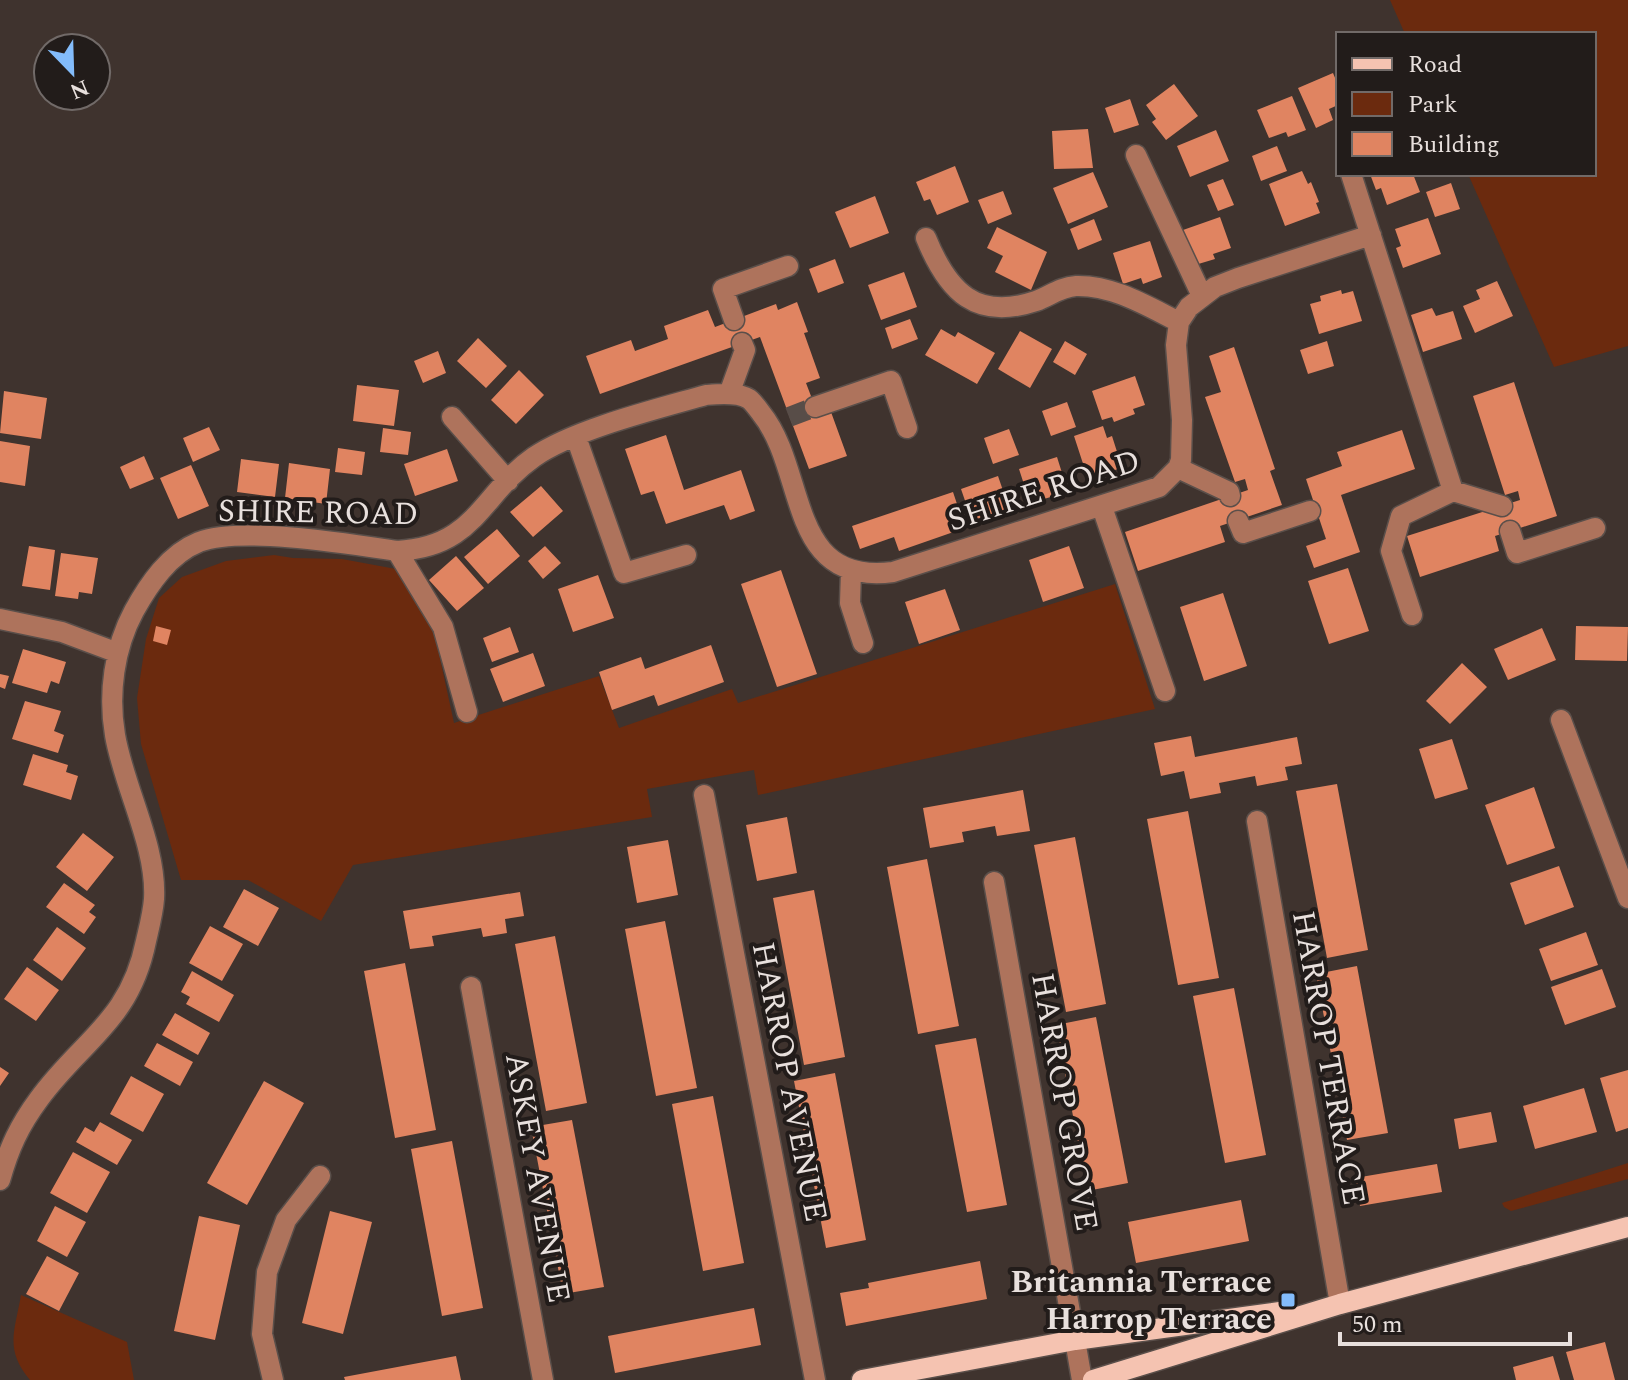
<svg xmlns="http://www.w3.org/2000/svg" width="1628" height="1380" viewBox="0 0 1628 1380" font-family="Spectral,serif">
<rect width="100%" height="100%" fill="#3f332e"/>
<path fill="#6b2a0e" d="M1390,0H1628V346L1554,367L1468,174H1594V34H1405Z
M274,555L293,558L342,559L396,569L434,631L454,723L599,676L619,728L732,689L738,703L1115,584L1155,709L758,795L754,770L647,789L652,817L353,865L321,921L248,880H181L141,744L137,698L146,639L159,598L182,577L226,561Z
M1628,1163V1179L1511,1211L1504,1207L1502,1203Z
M21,1295L127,1342L134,1380H30C4,1349 15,1331 21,1295Z"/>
<path fill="#e08461" d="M1333,73L1338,85V105L1329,109L1333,120L1316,128L1298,88Z
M1174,84L1198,116L1166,140L1152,122L1156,119L1146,105Z
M1292,96L1306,130L1288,137L1286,132L1269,138L1257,110Z
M1130,99L1139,125L1114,133L1105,108Z
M1088,129L1093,168L1054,169L1052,131Z
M1216,130L1229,161L1190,177L1177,146Z
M1277,146L1287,171L1261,181L1252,156Z
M955,166L969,202L937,215L930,199L924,201L916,182Z
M1302,171L1308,184L1311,182L1319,202L1316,203L1320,213L1285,226L1269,184Z
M1093,172L1108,207L1068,224L1053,188Z
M1370,174H1413L1420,192L1387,205L1381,188L1376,190Z
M1223,179L1234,205L1218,211L1207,185Z
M1451,183L1460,209L1435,217L1426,192Z
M1003,191L1012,214L988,224L978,200Z
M875,196L889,233L850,248L835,212Z
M1220,217L1231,248L1213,254L1215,259L1195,265L1183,230Z
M1428,218L1441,254L1403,268L1396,248L1401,246L1395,229Z
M1094,219L1102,240L1078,250L1070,229Z
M997,227L1047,252L1031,290L995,272L1003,256L987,248Z
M1150,241L1162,277L1143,284L1141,278L1123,284L1113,253Z
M835,259L844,283L818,293L809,269Z
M904,272L917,307L881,320L868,285Z
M1497,281L1513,316L1475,333L1463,306L1480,299L1476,290Z
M1341,290L1342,294L1353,291L1362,321L1319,334L1310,304L1321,301L1320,296Z
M797,302L808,332L804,333L820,378L806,383L819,417L831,412L847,456L809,469L760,337L600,394L586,356L631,340L635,351L668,339L664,326L708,310L715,327L776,304L778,310Z
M1432,308L1436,316L1453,311L1462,339L1423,352L1411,315Z
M910,319L918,339L892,349L885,328Z
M941,329L955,337L958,332L995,353L977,384L925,355Z
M1020,331L1052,349L1030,388L998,369Z
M478,338L507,366L486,388L457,361Z
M1065,341L1087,354L1075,375L1053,362Z
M1327,341L1334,366L1308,374L1300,350Z
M1234,347L1275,469L1270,471L1282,505L1220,526L1225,542L1138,571L1125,532L1248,490L1245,479L1235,482L1205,397L1221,392L1209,356Z
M438,351L446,373L423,383L414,361Z
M519,370L544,395L516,424L491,400Z
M1135,376L1145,405L1133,409L1135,414L1114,422L1112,417L1102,420L1092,391Z
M1514,382L1557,516L1495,536L1499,551L1420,577L1407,536L1520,500L1518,491L1505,495L1473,396Z
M357,385L399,390L394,426L353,421Z
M4,391L47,398L41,439L0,433Z
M1067,402L1076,427L1051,436L1042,411Z
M1103,426L1107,438L1112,436L1119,458L1114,459L1118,469L1088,479L1074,436Z
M209,427L220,450L193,462L183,438Z
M383,428L411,432L408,455L380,452Z
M1009,429L1019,455L993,464L984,438Z
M1402,430L1415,469L1341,495L1360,552L1314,568L1306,546L1326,539L1306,479L1342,466L1337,452Z
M666,435L684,490L741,470L755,511L730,520L724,505L666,524L654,491L641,495L625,449Z
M0,441L30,446L25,486L0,482Z
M338,448L365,452L362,475L335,472Z
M447,449L458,481L415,496L404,464Z
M144,456L154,479L130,489L120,467Z
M1057,457L1068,492L1030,503L1019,469Z
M241,459L279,464L275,497L237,492Z
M289,463L330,469L326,504L285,498Z
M191,465L209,506L178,519L160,478Z
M998,476L1009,508L972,521L961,489Z
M541,486L563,511L533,537L510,512Z
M953,492L965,528L899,551L894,537L860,549L852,526Z
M497,529L520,556L488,584L464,557Z
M29,546L55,550L50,590L22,586Z
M545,546L561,563L543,579L528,561Z
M1069,546L1084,588L1043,602L1029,560Z
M61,553L98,558L92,594L79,592L78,599L55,596Z
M456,556L484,588L457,611L429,580Z
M1348,568L1369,631L1329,644L1308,581Z
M781,570L817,674L777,687L741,584Z
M598,575L614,618L573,632L558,589Z
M945,589L960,630L919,644L905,602Z
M1223,593L1247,666L1204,681L1180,607Z
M156,626L171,630L167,645L153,641Z
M1576,626L1628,627L1627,661L1575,660Z
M510,627L519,652L492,662L483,638Z
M1542,628L1556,660L1508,680L1494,649Z
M711,645L724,682L658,706L654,695L612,710L599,672L641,657L645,669Z
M23,649L66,662L59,684L51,681L47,693L12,683Z
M533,653L545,686L503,702L490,669Z
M1462,663L1487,687L1450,724L1426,701Z
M0,674L9,676L5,689L0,687Z
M25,701L61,711L54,731L64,735L58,753L12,739Z
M1191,736L1195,757L1297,737L1302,764L1285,767L1288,780L1257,786L1255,776L1219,783L1221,793L1190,799L1184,771L1161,776L1154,743Z
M1452,739L1468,789L1435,799L1419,749Z
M33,754L68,765L66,772L78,776L71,800L23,785Z
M1337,784L1368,950L1327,958L1296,791Z
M1534,787L1555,848L1507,865L1485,805Z
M1023,790L1030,831L997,836L995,826L962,832L964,842L930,848L923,808Z
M1188,811L1219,978L1178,985L1147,819Z
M787,817L797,873L757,881L746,825Z
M83,833L114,857L87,891L56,867Z
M1075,837L1106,1004L1066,1012L1034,845Z
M668,840L678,895L637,903L627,847Z
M927,859L959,1026L918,1034L887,867Z
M1559,866L1574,907L1525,925L1510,883Z
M64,883L95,905L89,912L96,917L84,934L46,907Z
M244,889L279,908L258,946L223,927Z
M814,890L845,1057L804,1065L773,898Z
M520,892L524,916L505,919L507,933L483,937L481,928L432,936L434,946L410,949L403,911Z
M665,921L697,1088L656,1096L625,929Z
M210,926L243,944L222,981L189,963Z
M57,927L86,948L62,981L33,960Z
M1586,932L1598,965L1551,981L1539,949Z
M555,936L587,1103L546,1111L515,944Z
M405,963L436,1130L395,1138L364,971Z
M1357,966L1388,1133L1347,1140L1316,974Z
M27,967L59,990L36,1021L4,999Z
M1602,969L1616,1007L1565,1025L1551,987Z
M192,971L234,995L219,1022L186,1004L190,997L181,992Z
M1234,988L1266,1155L1225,1163L1193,996Z
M175,1013L210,1033L198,1055L162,1035Z
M1096,1017L1128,1183L1087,1191L1056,1025Z
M976,1038L1007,1205L967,1212L935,1045Z
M157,1043L193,1062L180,1086L144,1066Z
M0,1067L9,1073L0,1086Z
M1628,1070V1128L1616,1132L1600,1078Z
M835,1073L866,1240L826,1248L794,1081Z
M131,1076L164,1094L143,1132L110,1114Z
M264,1081L304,1103L247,1205L207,1183Z
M1584,1088L1597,1132L1535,1149L1523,1106Z
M713,1096L744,1263L703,1271L672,1104Z
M1491,1112L1497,1142L1459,1149L1454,1119Z
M572,1120L604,1287L563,1294L531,1127Z
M100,1122L132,1140L117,1165L76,1142L85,1127L94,1132Z
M452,1141L483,1308L442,1316L411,1149Z
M73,1152L110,1172L87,1213L50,1193Z
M1437,1164L1442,1192L1360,1206L1355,1178Z
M1241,1200L1249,1241L1136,1263L1128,1222Z
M55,1206L86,1222L67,1257L37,1241Z
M330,1211L372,1222L343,1334L302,1323Z
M199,1216L240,1225L215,1340L174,1331Z
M47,1256L79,1273L59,1311L26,1294Z
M980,1261L987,1299L846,1326L840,1293L869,1288L868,1283Z
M754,1308L761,1345L615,1373L608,1336Z
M1605,1342L1615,1380H1574L1566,1352Z
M456,1356L461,1380H345L344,1377Z
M1553,1356L1560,1380H1516L1513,1367Z"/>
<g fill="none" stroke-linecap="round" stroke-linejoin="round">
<path stroke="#584d48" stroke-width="20" stroke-dasharray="20 10" stroke-linecap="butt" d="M789,417L815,407"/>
<g stroke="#5a4f4a" stroke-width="23">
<path id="minor" d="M1136,155L1202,296
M1351,174L1453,491
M926,238C948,292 976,321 1036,301C1050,296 1060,287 1076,286C1113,285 1147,306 1179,322
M734,320L723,289L788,266
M729,394L745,350L742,343
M815,407L891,381L907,428
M452,417L508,481
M576,437L624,573L686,555
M1178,468L1229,492L1230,496
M1102,507L1165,691
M1238,521L1243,533L1310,511
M1510,531L1517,553L1595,528
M397,551L443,627L467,712
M851,571L850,603L863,643
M1412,615L1391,551L1401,516L1453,491L1502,506
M0,619L62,632L118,653
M1561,720L1628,898
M704,795L815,1380
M1257,821L1340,1304
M994,882L1082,1380
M471,987L543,1380
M0,1180C9,1148 19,1126 39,1099C82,1040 130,1021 146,941C149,928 153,913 154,899C157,846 124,788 115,735C108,694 114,648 134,611C149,584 169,554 199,542C242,526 350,544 397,551C476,547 480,495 534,457C575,429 657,409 706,395C718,394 738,392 749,399C753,402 758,409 761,413C808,471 786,586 893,572L1159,487L1178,468L1181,460L1182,420L1176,345L1179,322L1189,307L1215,287L1238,278L1371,235
M273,1380L262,1334L267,1272L286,1220L320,1176"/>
</g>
<g stroke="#5a4f4a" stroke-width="23">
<path id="major" d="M862,1380L1075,1340L1280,1312
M1093,1380L1340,1304L1628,1227"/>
</g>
<use href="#minor" stroke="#ae735c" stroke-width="20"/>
<use href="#major" stroke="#f5c3b1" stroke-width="20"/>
</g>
<rect fill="#83bcfb" stroke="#221c1a" stroke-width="3" x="1280" y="1292" width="16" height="16" rx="4"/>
<g text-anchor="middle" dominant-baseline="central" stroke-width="8" stroke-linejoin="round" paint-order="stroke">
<g font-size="32" fill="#e8e0dd" stroke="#221c1a">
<text transform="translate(1044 491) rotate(-18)">SHIRE ROAD</text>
<text transform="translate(318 513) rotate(1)">SHIRE ROAD</text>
<text transform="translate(1328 1058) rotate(80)">HARROP TERRACE</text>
<text transform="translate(789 1082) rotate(79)">HARROP AVENUE</text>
<text transform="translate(1064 1102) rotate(80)">HARROP GROVE</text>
<text transform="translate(537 1178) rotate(80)">ASKEY AVENUE</text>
</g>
<g font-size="32" font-weight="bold" fill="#e8e0dd" stroke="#221c1a" text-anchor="end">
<text x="1272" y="1282">Britannia Terrace<tspan x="1272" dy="37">Harrop Terrace</tspan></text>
</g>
</g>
<rect x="1336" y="32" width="260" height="144" fill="#221c1a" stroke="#716a68" stroke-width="2"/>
<rect x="1352" y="58" width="40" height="12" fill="#f5c3b1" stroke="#716a68" stroke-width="2"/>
<text x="1408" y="72" font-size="24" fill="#e8e0dd">Road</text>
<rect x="1352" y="92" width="40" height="24" fill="#6b2a0e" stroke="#716a68" stroke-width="2"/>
<text x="1408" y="112" font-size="24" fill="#e8e0dd">Park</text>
<rect x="1352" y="132" width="40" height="24" fill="#e08461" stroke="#716a68" stroke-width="2"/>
<text x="1408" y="152" font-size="24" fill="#e8e0dd">Building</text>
<g transform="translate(72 72) rotate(157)"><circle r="38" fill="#221c1a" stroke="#716a68" stroke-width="2"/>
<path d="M0-6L14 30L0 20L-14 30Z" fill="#83bcfb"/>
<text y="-12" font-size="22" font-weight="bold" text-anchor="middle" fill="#e8e0dd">N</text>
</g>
<path d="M1340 1332v12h230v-12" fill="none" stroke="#e8e0dd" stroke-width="4"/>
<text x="1352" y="1332" font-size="24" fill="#e8e0dd" stroke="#221c1a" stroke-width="6" paint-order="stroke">50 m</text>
</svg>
